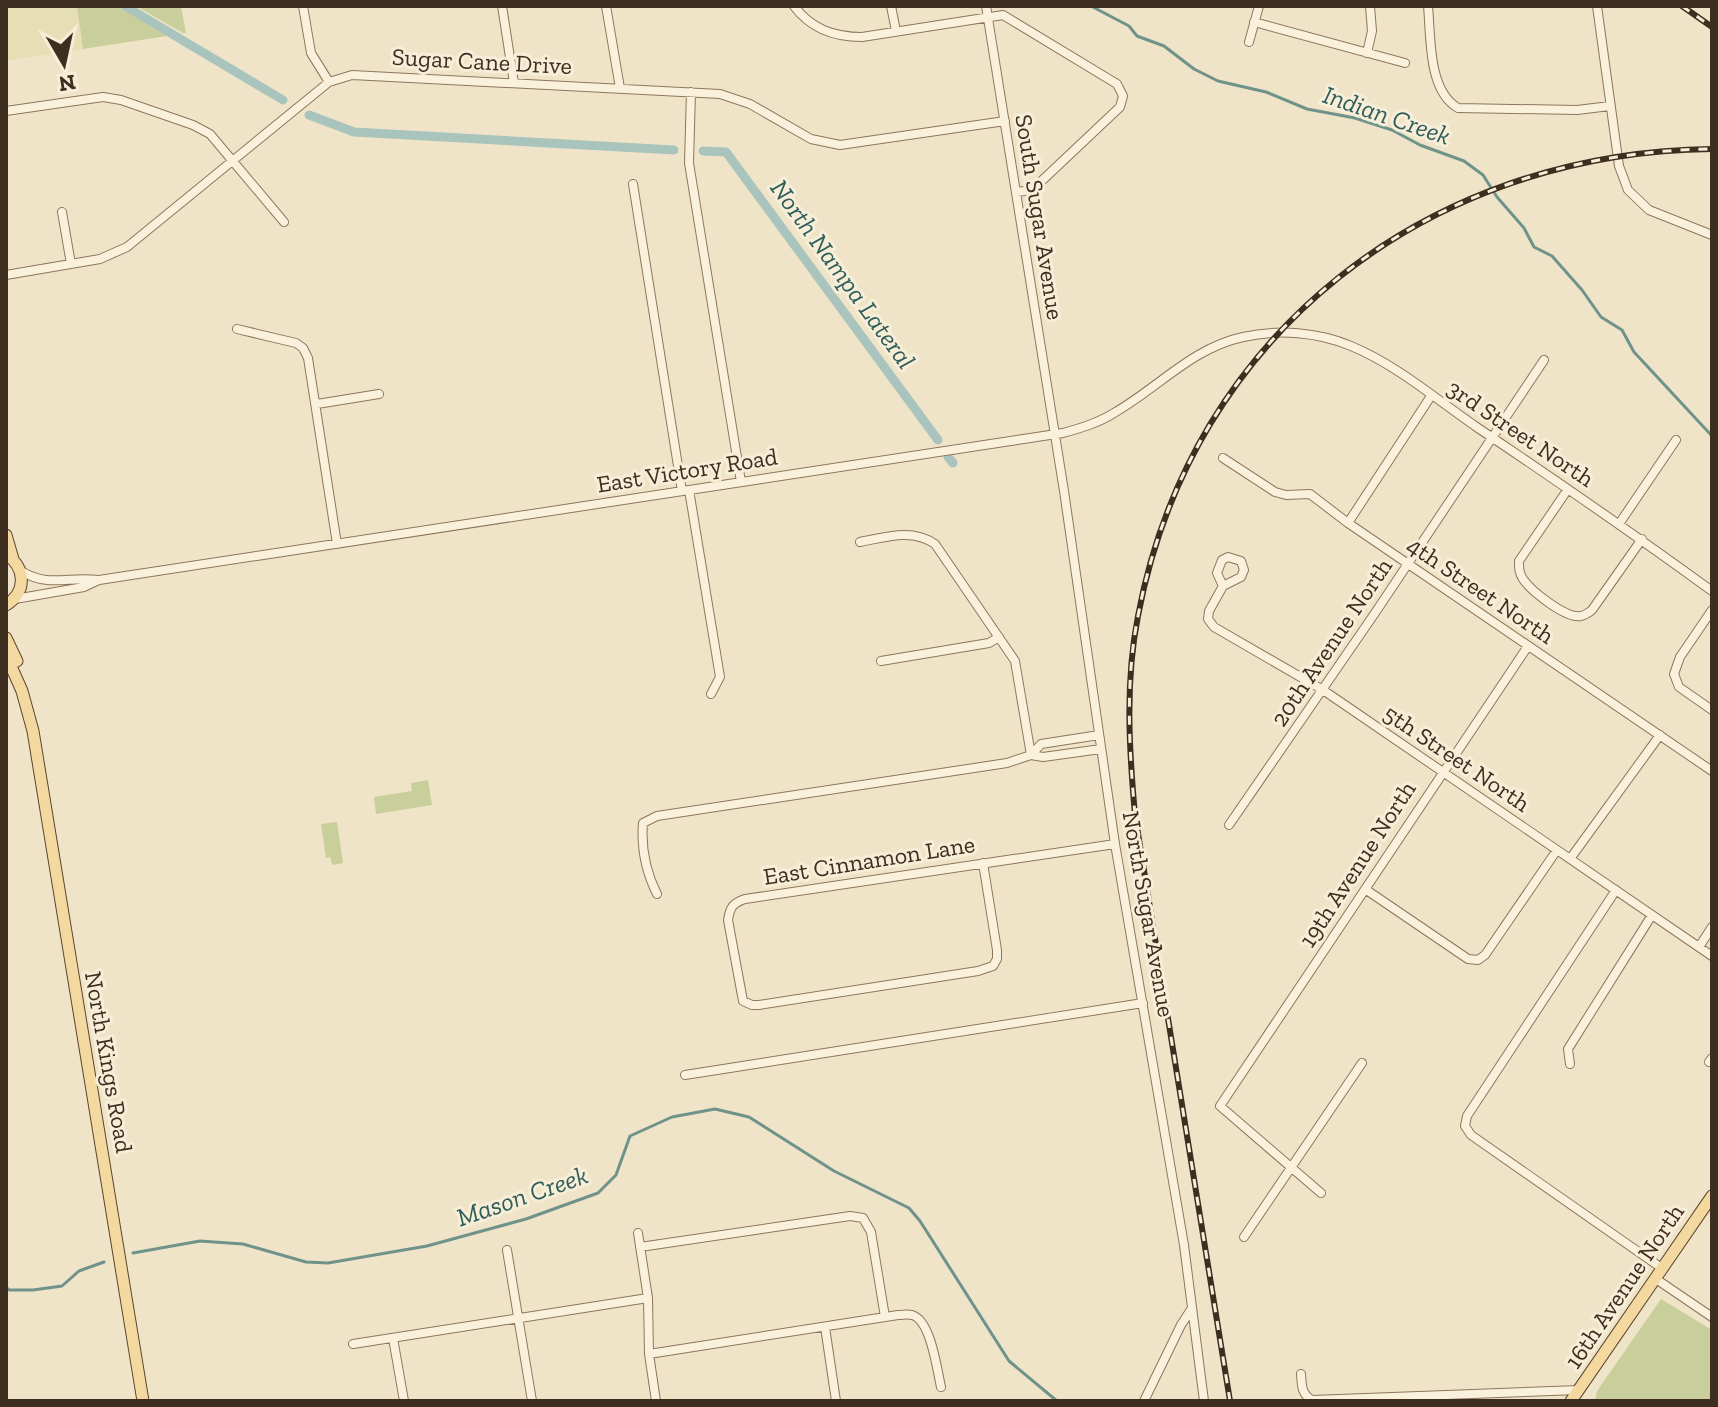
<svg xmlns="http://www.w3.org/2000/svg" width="1718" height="1407" viewBox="0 0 1718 1407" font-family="'Zilla Slab',serif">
<rect width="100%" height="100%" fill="#f0e4c8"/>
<path fill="#e6deb5" d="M6,6H77L83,49L6,61Z"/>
<path fill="#c9cf9b" d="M77,6H117L167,36L83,49Z
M136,6H181L186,33H183Z
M428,780L432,805L376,814L374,797L412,791L411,783Z
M337,822L343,863L332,865L330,857L326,858L321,824Z
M1661,1299L1712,1330V1401H1595L1597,1391Z"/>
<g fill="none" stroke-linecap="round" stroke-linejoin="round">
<path stroke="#6f938a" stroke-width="3" d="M1091,6L1129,26L1137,36L1164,46L1194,69L1218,81L1266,92L1307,109L1355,118L1392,130L1420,145L1464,161L1483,175L1497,197L1524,228L1534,247L1552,256L1582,290L1601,317L1622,330L1634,352L1712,436
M133,1253L200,1241L243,1244L306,1262L328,1263L427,1246L526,1219L598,1193L616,1175L630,1136L672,1117L715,1109L749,1117L834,1171L909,1208L920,1221L1009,1361L1057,1401
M6,1287L9,1290H33L62,1286L79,1271L104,1262"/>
<path stroke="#a9c4bc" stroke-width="9" d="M125,6L283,100
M309,115L354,132L674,150
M703,151L726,152L938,440
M948,457L953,463"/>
<g stroke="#8d765c" stroke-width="10">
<path id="minor" d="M303,6L311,53L329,82
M502,6L514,83
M606,6L620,88
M794,6C811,29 834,37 862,37L1003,15L1117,84L1123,96L1120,107L1032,190L1017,192
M891,6L896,31
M986,6L1064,491L1115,844L1184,1245L1204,1401
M1428,6C1431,38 1428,91 1458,108L1577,110L1610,106
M1597,6L1619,166L1628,190L1649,210L1712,235
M1254,22L1405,63
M1249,42L1259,6
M1367,53L1372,31L1370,6
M691,92L689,163L741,482
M6,111L103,97L121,100L193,125L210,134L284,222
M633,184L682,491
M62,212L71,264
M6,275L100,259L127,247L329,82L352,75L720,94L750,104L811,139L840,145L1005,121
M237,329L296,343L303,348L308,358L337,544
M317,404L379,394
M1223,458L1275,492L1286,495L1310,494L1348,523L1712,771
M1568,489L1519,561C1519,568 1519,573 1523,579C1531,591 1566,619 1581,616C1583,616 1590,612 1592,610L1642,539
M689,490L720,677L711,694
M1348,523L1431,396
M1619,524L1676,440
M860,542C886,537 912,528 935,544L1015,661L1031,755
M1228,557L1241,561L1244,570L1241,577L1223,586L1217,573L1222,560Z
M21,571C49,588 68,576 98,580
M1223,586L1209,611L1208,619L1214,627L1323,690L1712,956
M15,599L84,587L99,580L1063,433C1081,428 1098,423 1114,413C1158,388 1192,348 1243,337C1278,329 1318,332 1351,346C1397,365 1437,400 1478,428C1557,481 1635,535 1712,591
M1712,610L1680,657L1674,674L1679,687L1712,710
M881,661L989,643L999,637
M1031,755L1043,757L1101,749
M1229,825L1375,613L1544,360
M1570,859L1660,735
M983,863L997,950V959L993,966L978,971L759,1005H752L743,1001L728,920C730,907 733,903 745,899L1115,844
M1365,889L1468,959L1478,960L1485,955L1557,850
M1616,890L1467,1116L1465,1126L1471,1135L1663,1269
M657,894C646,872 641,847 643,823L657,816L1007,763L1031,755L1041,744L1099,735
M1699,947L1712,927
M1709,1062L1712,1058
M1570,1064L1568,1049L1652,915
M685,1075L1143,1003
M1321,1193L1220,1106L1528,646
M638,1233L648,1298L649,1354L656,1401
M1244,1237L1362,1063
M640,1247L850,1216L863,1218L871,1232L885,1317
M507,1250L532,1401
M1656,1279L1712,1317
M825,1327L836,1401
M393,1338L404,1401
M353,1344L648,1298
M649,1354L898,1315C903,1315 907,1314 912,1315C931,1320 937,1370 941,1387
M1301,1374C1302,1385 1301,1394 1312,1400L1579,1390
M1144,1401L1181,1325L1192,1308"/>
</g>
<g stroke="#5b4430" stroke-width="13">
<path id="major" d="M6,535L13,559
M6,554C26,568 27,592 6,605
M6,638L17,661
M6,655L22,691L33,731L143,1401
M1571,1401L1712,1196"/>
</g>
<use href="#minor" stroke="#faf1dc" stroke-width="8"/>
<use href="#major" stroke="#f3d9a0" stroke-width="11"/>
<g stroke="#3d2e20" stroke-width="6">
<path id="rail" d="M1682,6L1712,27
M1230,1401L1135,815C1129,748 1125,682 1138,616C1191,333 1429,152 1712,149"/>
</g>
<use href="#rail" stroke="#f7eed8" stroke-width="3" stroke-dasharray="9" stroke-linecap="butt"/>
</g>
<g text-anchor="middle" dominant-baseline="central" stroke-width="6" stroke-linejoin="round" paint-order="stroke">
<g font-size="24" fill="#3d2e20" stroke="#f7eed8">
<text transform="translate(482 61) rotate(3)">Sugar Cane Drive</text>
<text transform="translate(1040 217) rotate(81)">South Sugar Avenue</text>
<text transform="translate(1521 433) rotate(34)">3rd Street North</text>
<text transform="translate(687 470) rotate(-9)">East Victory Road</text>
<text transform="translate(1481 590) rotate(34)">4th Street North</text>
<text transform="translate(1331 642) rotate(-56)">20th Avenue North</text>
<text transform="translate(1457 758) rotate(34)">5th Street North</text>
<text transform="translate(869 860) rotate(-9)">East Cinnamon Lane</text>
<text transform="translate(1357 864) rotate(-57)">19th Avenue North</text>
<text transform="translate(1149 914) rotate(80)">North Sugar Avenue</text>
<text transform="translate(109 1062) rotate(80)">North Kings Road</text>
<text transform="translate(1624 1286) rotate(-56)">16th Avenue North</text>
</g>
<g font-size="26" font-style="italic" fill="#2f5d5a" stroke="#f7eed8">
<text transform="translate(1387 115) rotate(19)">Indian Creek</text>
<text transform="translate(843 274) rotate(54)">North Nampa Lateral</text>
<text transform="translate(522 1196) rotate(-19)">Mason Creek</text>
</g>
</g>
<rect width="1718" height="1407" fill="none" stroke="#3d2e20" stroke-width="16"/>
<g transform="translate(64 64) rotate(171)" stroke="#f7eed8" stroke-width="6" paint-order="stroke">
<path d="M0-6L14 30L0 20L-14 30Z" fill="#3d2e20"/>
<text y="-12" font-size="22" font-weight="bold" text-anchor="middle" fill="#3d2e20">N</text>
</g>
</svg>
